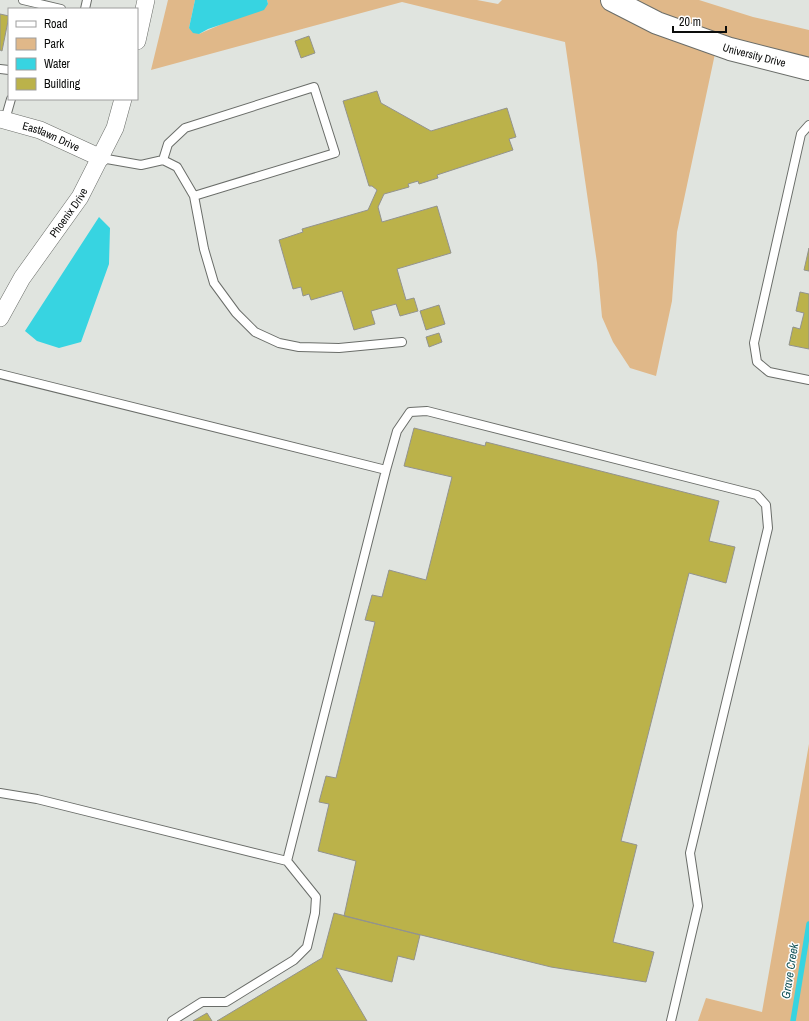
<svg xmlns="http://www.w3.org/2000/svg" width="809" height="1021" viewBox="0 0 809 1021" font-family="'Archivo Narrow',sans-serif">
<rect width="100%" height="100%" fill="#e0e4df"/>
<path fill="#e0b889" d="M168,0H195L189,28L199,34L268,4L267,0H477L498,4L502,0H699L753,17L809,30V73L716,49L677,232L672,301L656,376L630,368L613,342L602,317L597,263L565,42L402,2L151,70Z
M809,744V1021H698L706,998L762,1012Z"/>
<path fill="#37d4e1" d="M195,0H267L268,4L264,10L208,29L199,34L193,33L189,28Z
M99,217L110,228L109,264L81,342L59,348L37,341L25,331Z"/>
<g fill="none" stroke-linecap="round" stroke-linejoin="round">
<path stroke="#37d4e1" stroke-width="5.5" d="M793,1021L809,924"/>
</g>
<path fill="#bbb24a" stroke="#93938e" d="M0,14L9,16L2,51L0,50Z
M309,36L315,53L301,58L295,41Z
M377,91L381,103L431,131L507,108L516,137L509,139L513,150L437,175L438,178L419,184L418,181L408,184L409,187L384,194L378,207L382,222L437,206L451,253L397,269L406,300L414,298L418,311L400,316L396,304L371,311L375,324L354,330L342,291L311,300L309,294L303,296L301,287L293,289L279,240L303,232L302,229L368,210L377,190L372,186H369L343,101Z
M809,248V271L804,270Z
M800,292L809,294V349L789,345L793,327L800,329L804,313L796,311Z
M439,305L445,324L426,330L420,311Z
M439,333L442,342L429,347L426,337Z
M414,428L485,446L486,442L719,501L709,541L735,547L726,583L689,573L621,841L637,845L613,942L654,952L646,982L551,967L344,916L356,861L318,851L329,804L319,802L326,776L336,778L375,622L365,620L372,595L382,597L389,570L426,580L452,477L404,466Z
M334,913L420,935L414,960L398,956L392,982L336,968L367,1021H217L322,958Z
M207,1013L212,1021H193Z"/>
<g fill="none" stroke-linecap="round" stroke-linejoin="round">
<g stroke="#6a6d69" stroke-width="10">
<path id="lane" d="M23,0L61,9
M85,9L87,0
M0,69L9,70
M5,120L11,99
M809,125L801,134L754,343L757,362L769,372L809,380
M101,158L141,165L163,160L177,167L194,196L204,249L214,283L236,313L255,332L279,343L299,347L339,348L402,342
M163,160L168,144L185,128L314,87L335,153L194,196
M0,374L386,470
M0,793L37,799L287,861L386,470L397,431L410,412L427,411L757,495L766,505L768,528L690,853L698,906L671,1021
M172,1021L202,1002H226L294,960L307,947L315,913L316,897L287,861"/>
</g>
<g stroke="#6a6d69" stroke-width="18">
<g id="street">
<path d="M137,41L146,0"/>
<path id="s1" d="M0,119L40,130L101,158"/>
<path id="s2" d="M0,318L22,278L80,197L115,128L123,99"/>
</g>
</g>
<g stroke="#6a6d69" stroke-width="24">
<g id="secondary">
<path id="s3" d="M612,0L657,23L730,49L809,69"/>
</g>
</g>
<use href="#lane" stroke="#fff" stroke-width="8"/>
<use href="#street" stroke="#fff" stroke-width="17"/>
<use href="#secondary" stroke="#fff" stroke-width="22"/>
</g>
<g text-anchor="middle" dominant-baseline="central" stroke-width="3" stroke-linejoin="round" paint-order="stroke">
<g font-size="11" fill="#0c0d0c" stroke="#fff">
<text stroke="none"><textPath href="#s3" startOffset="153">University Drive</textPath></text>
<text stroke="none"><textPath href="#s1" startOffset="54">Eastlawn Drive</textPath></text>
<text stroke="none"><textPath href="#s2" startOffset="126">Phoenix Drive</textPath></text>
</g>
<g font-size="12" font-style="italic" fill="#125257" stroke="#fff">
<text transform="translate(790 971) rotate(-81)">Grave Creek</text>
</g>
</g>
<rect x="8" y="8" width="130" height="92" fill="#ffffff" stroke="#9e9e9e"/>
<rect x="16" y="21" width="20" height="6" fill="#ffffff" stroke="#9e9e9e"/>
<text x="44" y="28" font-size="12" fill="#0c0d0c">Road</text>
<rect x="16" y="38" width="20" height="12" fill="#e0b889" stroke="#9e9e9e"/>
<text x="44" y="48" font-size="12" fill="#0c0d0c">Park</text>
<rect x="16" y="58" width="20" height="12" fill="#37d4e1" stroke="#9e9e9e"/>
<text x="44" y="68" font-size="12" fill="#0c0d0c">Water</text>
<rect x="16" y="78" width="20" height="12" fill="#bbb24a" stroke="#9e9e9e"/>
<text x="44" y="88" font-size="12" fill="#0c0d0c">Building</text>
<path d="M673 26v6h53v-6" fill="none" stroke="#0c0d0c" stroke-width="2"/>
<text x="679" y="26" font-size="12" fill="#0c0d0c" stroke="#ffffff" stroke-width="3" paint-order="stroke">20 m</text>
</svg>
